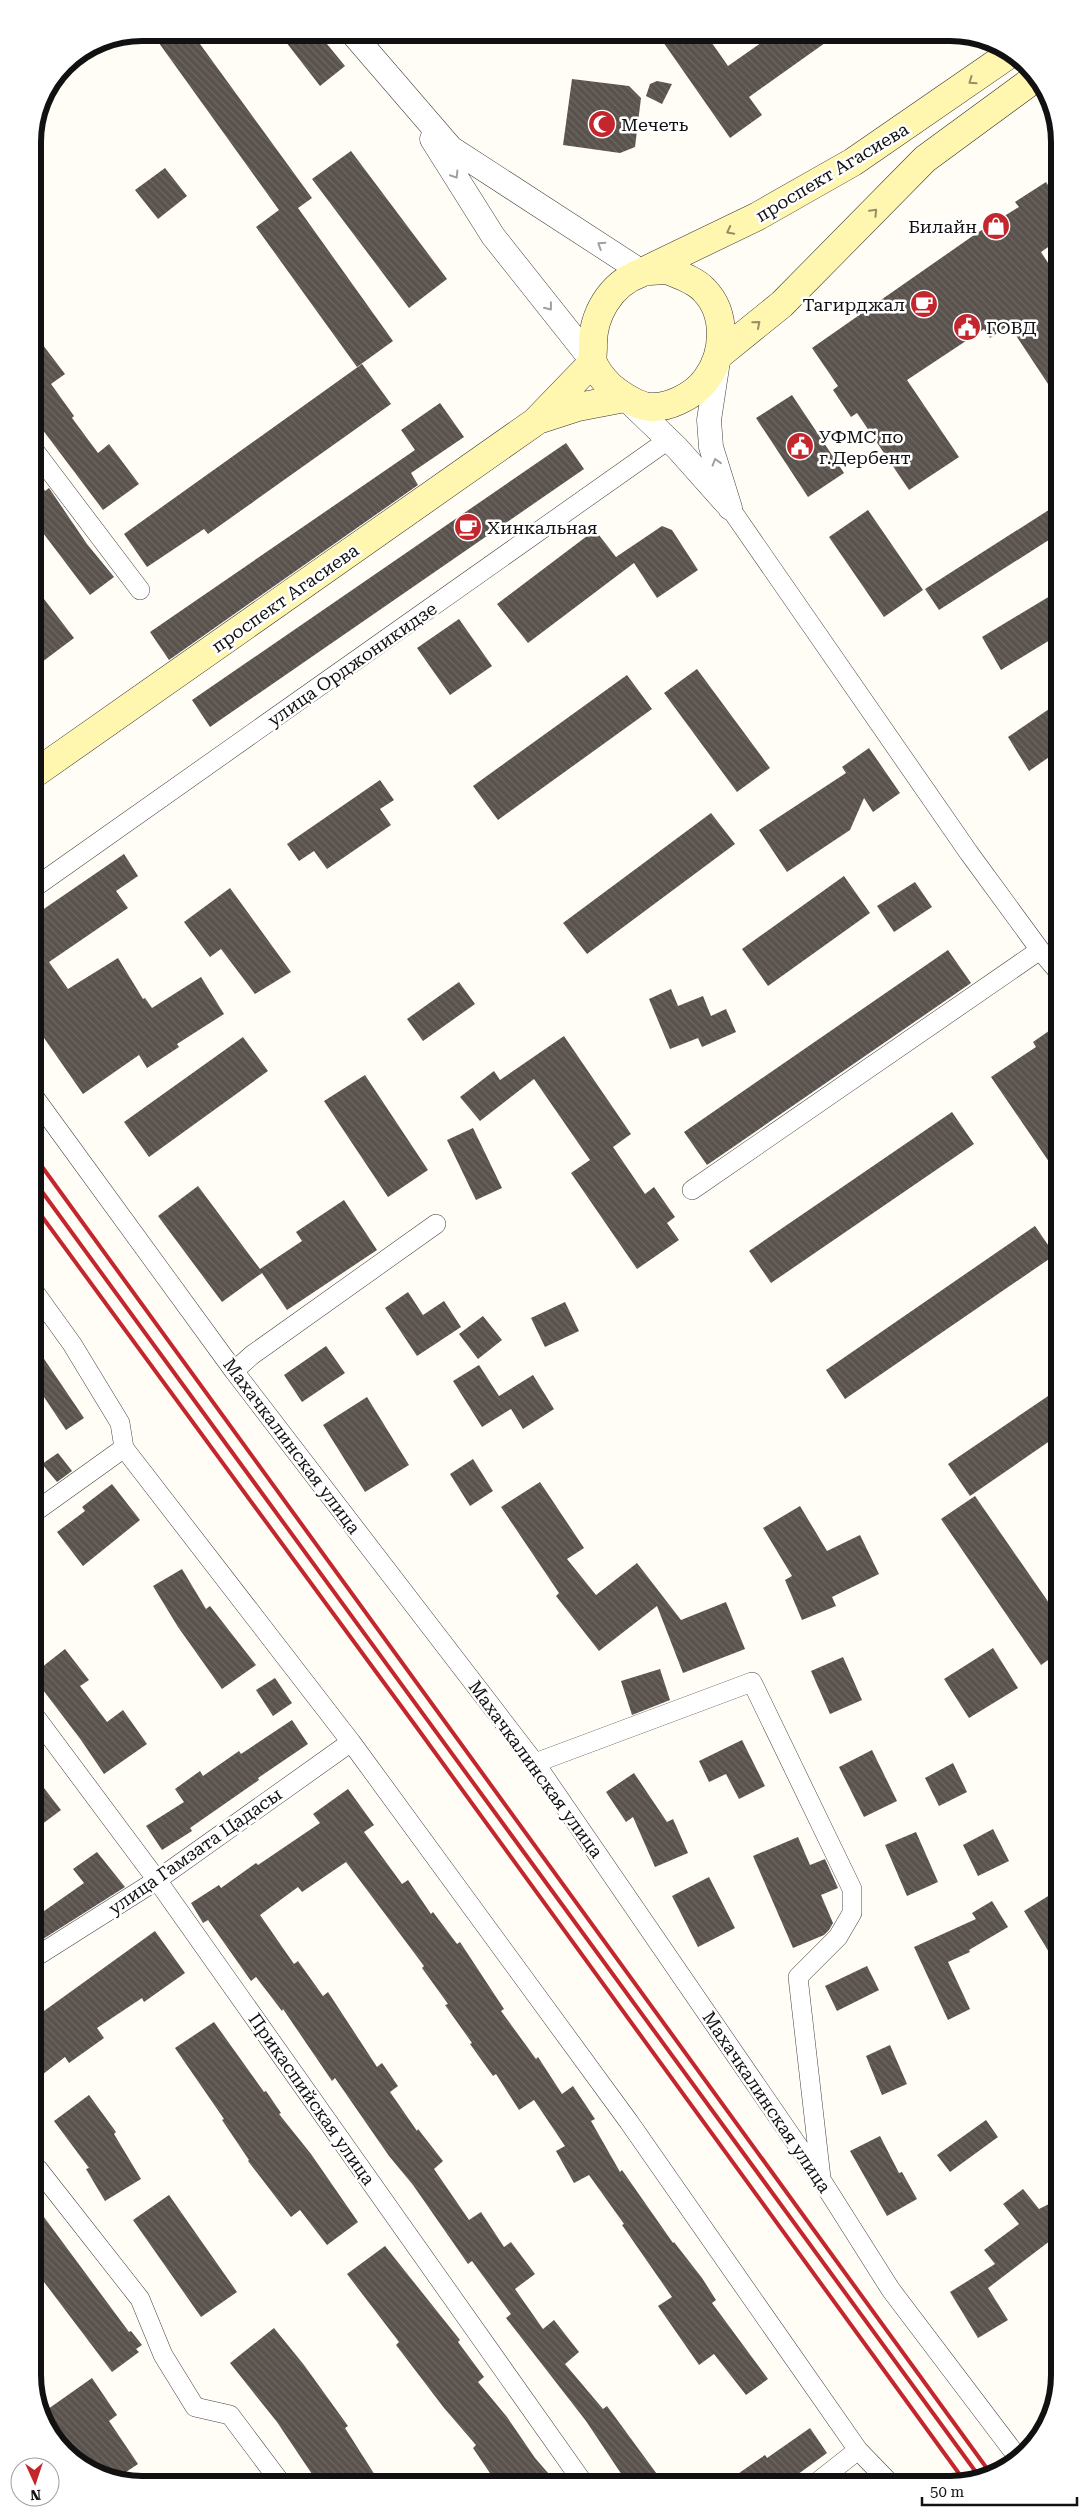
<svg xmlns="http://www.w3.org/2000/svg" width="1092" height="2517" viewBox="0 0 1092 2517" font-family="'Roboto Serif',serif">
<defs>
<pattern id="building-back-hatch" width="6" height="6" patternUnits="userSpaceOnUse" patternTransform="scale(1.25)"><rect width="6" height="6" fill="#5a524d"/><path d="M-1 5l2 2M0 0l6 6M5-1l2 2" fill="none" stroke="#6d6662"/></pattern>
</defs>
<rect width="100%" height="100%" fill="#fffdf5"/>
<path fill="url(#building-back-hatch)" d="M151,32L192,33L312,198L298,208L393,341L357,367L256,227L279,210Z
M279,33H318L345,66L320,86Z
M669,33H705L728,66L775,33H839L749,97L762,115L730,138L661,39Z
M572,79L629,86L641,98L635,147L620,153L563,145Z
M657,81L672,84L662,104L646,96L650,84Z
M351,151L447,279L409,308L312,179Z
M165,168L187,196L158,219L135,190Z
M1046,182L1054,194V243L1041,252L1054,272V393L1009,325L990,338L984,329L907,380L959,457L909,490L857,413L851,417L833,390L838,386L812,348L977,233L1019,207L1015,202Z
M33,332L65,374L51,384L74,416L72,418L98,453L109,444L139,484L103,510L33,417Z
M362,364L391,404L208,534L204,529L147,567L124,534Z
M792,395L844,473L808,497L756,418Z
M440,403L464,437L411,473L418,485L169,660L150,632L415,450L401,430Z
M566,443L584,469L210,727L192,700Z
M34,473L45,491L49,488L87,544L114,577L90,595L34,521Z
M1055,506V536L939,610L925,589Z
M868,510L923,590L884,617L829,537Z
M662,526L672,530L698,570L657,598L634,563L528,643L497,604L595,530L616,557Z
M34,586L74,638L34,668Z
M1055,593V637L1001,670L982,637Z
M459,619L492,666L450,695L417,648Z
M697,669L770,768L737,792L664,693Z
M627,675L652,709L498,820L473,786Z
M1055,705V753L1029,771L1008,737Z
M869,748L900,793L873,812L864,798L850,830L787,872L759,830L846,773L842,767Z
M380,780L394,800L380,809L391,825L327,869L314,851L299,861L287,844Z
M711,813L735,844L587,954L563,923Z
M124,854L138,876L116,891L128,908L49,962L68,989L118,958L143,999L145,998L152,1008L201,977L224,1014L177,1044L179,1047L147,1068L139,1055L83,1094L35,1025V915Z
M844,876L870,913L768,986L742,949Z
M915,882L932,907L894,932L877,906Z
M230,888L291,972L255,994L221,949L210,957L184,922Z
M948,950L971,983L707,1165L684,1132Z
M459,982L475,1004L423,1041L407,1019Z
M671,989L678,1006L703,996L711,1016L726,1009L736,1032L702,1047L698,1038L670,1049L649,999Z
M1056,1026V1172L991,1077L1036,1047L1033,1042Z
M564,1036L631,1134L613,1147L645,1194L654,1187L675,1217L667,1223L679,1240L637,1269L571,1173L590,1160L534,1079L480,1121L460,1097L494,1071L500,1080Z
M243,1037L268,1071L149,1157L124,1122Z
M365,1075L428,1170L388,1197L324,1101Z
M952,1112L974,1144L771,1283L749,1251Z
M473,1128L502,1188L476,1200L447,1140Z
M198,1186L260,1269L302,1241L296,1232L344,1200L377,1250L287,1310L262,1273L222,1302L158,1216Z
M1035,1226L1055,1255L845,1399L826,1370Z
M408,1292L423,1315L444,1301L461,1327L417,1356L385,1308Z
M565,1302L579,1331L545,1347L531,1318Z
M483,1316L502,1340L478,1359L459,1334Z
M326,1346L345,1373L302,1402L284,1375Z
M36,1347L84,1418L66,1430L36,1385Z
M479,1365L499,1396L533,1375L554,1409L523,1429L511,1409L482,1427L453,1381Z
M1057,1390V1436L970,1496L948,1464Z
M367,1397L409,1465L365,1492L323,1425Z
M58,1453L72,1471L57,1482L42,1464Z
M473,1459L493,1491L470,1506L450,1474Z
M540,1482L584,1548L567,1559L596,1595L637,1563L681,1620L726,1602L745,1649L683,1673L657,1606L599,1651L556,1596L559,1593L501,1507Z
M112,1484L140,1520L83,1566L57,1532L85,1511L82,1507Z
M975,1496L1058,1616V1653L1041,1665L941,1519Z
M800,1506L827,1551L860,1535L879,1574L832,1597L836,1606L802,1620L785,1580L792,1576L763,1528Z
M182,1569L206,1609L210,1606L256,1665L222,1689L178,1627L153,1586Z
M993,1648L1018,1688L969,1718L944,1679Z
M65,1649L89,1680L80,1686L107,1722L123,1710L147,1744L104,1774L81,1740L37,1682V1671Z
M843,1657L862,1700L830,1714L811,1671Z
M660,1669L670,1700L632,1715L621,1681Z
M275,1678L292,1703L273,1716L256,1690Z
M292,1720L308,1744L258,1778L259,1780L190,1828L192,1831L162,1850L146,1826L184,1802L175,1789L200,1771L203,1776L239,1751L241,1754Z
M742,1740L765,1786L739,1799L726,1774L709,1782L699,1761Z
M872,1750L897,1801L864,1817L839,1767Z
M953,1763L967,1792L939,1806L925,1778Z
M634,1773L667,1822L673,1819L688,1853L655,1867L633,1817L626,1822L606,1792Z
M37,1779L61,1810L37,1828Z
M348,1789L374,1825L364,1832L402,1884L408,1880L431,1914L433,1912L457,1944L460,1942L504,2009L501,2011L536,2059L538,2057L562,2094L573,2086L595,2119L591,2121L620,2172L622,2170L673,2243L674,2242L702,2278L716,2300L712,2303L768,2379L746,2395L714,2354L699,2365L658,2306L672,2297L622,2225L624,2224L589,2175L574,2183L556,2151L565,2146L534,2100L519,2110L496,2074L493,2076L470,2044L472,2043L445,2005L448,2004L422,1968L424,1966L346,1862L302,1892L298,1887L260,1915L294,1964L298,1961L323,1996L328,1992L377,2067L382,2063L398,2086L390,2092L417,2131L418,2129L443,2161L434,2169L469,2220L481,2212L504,2247L511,2242L535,2274L515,2289L543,2329L554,2320L579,2352L565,2364L603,2409L607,2406L662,2481H626L586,2421L506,2318L511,2314L472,2261L468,2264L413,2185L389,2156L335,2078L332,2081L283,2009L282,2011L256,1977L251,1981L208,1920L203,1923L191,1903L219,1885L221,1888L256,1863L258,1865L320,1823L313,1814Z
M993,1829L1009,1861L978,1876L963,1845Z
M916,1832L938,1882L907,1896L885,1845Z
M798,1837L810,1865L825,1859L838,1888L821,1895L833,1923L829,1930L824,1935L793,1948L753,1856Z
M97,1852L125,1887L43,1939L37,1930V1916L84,1883L73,1869Z
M709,1877L735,1928L698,1947L672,1896Z
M1058,1890V1967L1024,1911Z
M992,1901L1008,1927L969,1950L970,1952L948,1962L970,2009L948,2020L914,1947L976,1919L972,1913Z
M155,1931L185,1973L144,2002L142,1998L97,2028L104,2038L69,2063L65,2057L38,2078L37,2016Z
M867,1966L879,1990L837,2011L825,1986Z
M214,2022L264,2092L266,2091L281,2113L279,2114L311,2154L358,2222L327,2245L300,2210L291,2217L248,2161L249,2160L222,2120L224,2119L175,2048Z
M890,2045L907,2084L882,2095L866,2056Z
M89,2095L116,2132L114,2134L141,2179L105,2201L86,2169L89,2168L54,2121Z
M986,2120L998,2137L950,2172L937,2155Z
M880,2136L899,2173L902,2172L917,2199L887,2216L850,2151Z
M1023,2189L1039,2209L1059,2199V2234L988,2288L1008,2320L978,2338L950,2292L995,2264L984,2250L1019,2224L1003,2204Z
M169,2195L237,2292L201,2317L133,2220Z
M38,2209L129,2332L131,2331L142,2345L136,2349L139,2352L112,2372L38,2274Z
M385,2246L460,2340L458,2342L484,2377L478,2382L507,2417L535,2458L555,2481L496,2482L473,2448L476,2445L444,2408L396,2345L399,2342L347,2274Z
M274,2328L304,2365L348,2426L345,2428L380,2483H318L277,2422L230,2363Z
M92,2378L117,2415L109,2421L138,2464L117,2478L76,2462L41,2414Z
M810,2428L827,2453L790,2480H729L765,2455L767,2458Z"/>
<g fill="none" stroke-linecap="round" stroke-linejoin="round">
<g stroke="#444" stroke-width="20">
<path id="minor" d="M34,450L140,590
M730,508L969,853L1040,950L1056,969
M35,887L668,440
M35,1098L234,1371L535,1763L822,2181L891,2290L1016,2455
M692,1190L1040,950
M36,1294L72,1344L120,1423L124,1448L351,1742L629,2122L858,2450L886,2479
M234,1371L252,1355L436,1224
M36,1511L124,1448
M37,1719L157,1880L582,2481
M535,1763L752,1682L852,1889V1913L838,1937L798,1977L821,2178
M37,1956L157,1880L351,1742
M38,2169L140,2299L163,2355L195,2407L230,2415L281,2483
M820,2480L858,2450"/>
</g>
<g stroke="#444" stroke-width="25">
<path id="tertiary" d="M352,33L451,148L642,272
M432,139L493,236L593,362
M718,361L709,420L711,447L730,508
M625,398L677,448L726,503"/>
</g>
<g stroke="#333" stroke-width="29">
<path id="secondary" d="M667,270C679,275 695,280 704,290C727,313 725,353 707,378C695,396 665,411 644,406C631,402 621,395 611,387C605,381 596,371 593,362C592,358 593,352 593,347C592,316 610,284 641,273C648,270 659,271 667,270Z
M642,272L758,216L853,162L1011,53
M719,355L782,304L925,159L1034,79
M541,419L578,407L625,398
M34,774L535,422L593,362"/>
</g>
<use href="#minor" stroke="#fff" stroke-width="19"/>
<use href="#tertiary" stroke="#fff" stroke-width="24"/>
<use href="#secondary" stroke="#fff6b0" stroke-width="28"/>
<path stroke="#c4262e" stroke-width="4" d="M35,1157L991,2474
M35,1182L981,2479
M35,1207L415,1725L963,2479"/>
</g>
<defs><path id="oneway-chevron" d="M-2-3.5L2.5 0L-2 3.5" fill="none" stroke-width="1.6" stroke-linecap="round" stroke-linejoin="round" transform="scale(1.25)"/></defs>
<g stroke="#948f68">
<use href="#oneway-chevron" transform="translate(972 81) rotate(145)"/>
<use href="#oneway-chevron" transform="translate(874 212) rotate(-46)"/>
<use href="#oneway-chevron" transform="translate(730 231) rotate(153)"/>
<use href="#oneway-chevron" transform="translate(757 324) rotate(-40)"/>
</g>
<g stroke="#a0a0a0">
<use href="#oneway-chevron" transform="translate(455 175) rotate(58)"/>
<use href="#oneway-chevron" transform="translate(601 245) rotate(-147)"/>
<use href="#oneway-chevron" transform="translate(549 307) rotate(52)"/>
<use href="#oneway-chevron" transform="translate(716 462) rotate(-107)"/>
</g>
<defs>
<g id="mosque-disc" transform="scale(1.4375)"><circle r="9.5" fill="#c4262e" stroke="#fff"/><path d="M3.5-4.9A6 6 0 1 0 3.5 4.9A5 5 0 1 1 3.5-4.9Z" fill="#fff"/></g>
<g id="shop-disc" transform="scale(1.4375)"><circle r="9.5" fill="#c4262e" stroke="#fff"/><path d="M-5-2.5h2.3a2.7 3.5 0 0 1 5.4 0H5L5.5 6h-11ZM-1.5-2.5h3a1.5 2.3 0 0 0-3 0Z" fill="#fff"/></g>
<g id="cafe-disc" transform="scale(1.4375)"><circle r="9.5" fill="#c4262e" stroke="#fff"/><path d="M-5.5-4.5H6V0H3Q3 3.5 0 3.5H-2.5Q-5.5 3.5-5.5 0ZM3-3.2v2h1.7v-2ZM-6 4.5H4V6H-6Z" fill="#fff"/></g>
<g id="civic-disc" transform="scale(1.4375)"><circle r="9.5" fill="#c4262e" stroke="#fff"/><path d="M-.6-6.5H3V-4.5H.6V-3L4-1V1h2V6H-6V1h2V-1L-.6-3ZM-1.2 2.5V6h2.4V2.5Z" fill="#fff"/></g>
</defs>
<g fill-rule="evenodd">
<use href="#mosque-disc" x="602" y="124"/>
<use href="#shop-disc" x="996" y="226"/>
<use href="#cafe-disc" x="924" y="304"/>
<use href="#civic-disc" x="967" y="327"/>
<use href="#civic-disc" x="800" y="446"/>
<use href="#cafe-disc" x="468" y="527"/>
</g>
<g text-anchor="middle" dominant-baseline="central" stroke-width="5" stroke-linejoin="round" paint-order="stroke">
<g font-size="18" fill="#111" stroke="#fff" text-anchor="start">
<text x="621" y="124">Мечеть</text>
<text x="977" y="226" text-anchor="end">Билайн</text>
<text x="905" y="304" text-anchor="end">Тагирджал</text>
<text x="986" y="327">ГОВД</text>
<text x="819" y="436">УФМС по<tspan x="819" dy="21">г.Дербент</tspan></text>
<text x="487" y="527">Хинкальная</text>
</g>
<g font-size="18" fill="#111" stroke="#fff">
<text transform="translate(832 172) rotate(-31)">проспект Агасиева</text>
<text transform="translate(285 598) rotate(-35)">проспект Агасиева</text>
<text transform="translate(352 664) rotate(-35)">улица Орджоникидзе</text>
<text transform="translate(292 1446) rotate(53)">Махачкалинская улица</text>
<text transform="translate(536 1769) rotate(54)">Махачкалинская улица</text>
<text transform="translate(195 1851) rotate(-35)">улица Гамзата Цадасы</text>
<text transform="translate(312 2099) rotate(55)">Прикаспийская улица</text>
<text transform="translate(767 2102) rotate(56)">Махачкалинская улица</text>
</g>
</g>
<path d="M0 0H1092V2517H0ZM142 41H950A101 101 0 0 1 1051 142V2375A101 101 0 0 1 950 2476H142A101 101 0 0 1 41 2375V142A101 101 0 0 1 142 41Z" fill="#fff" fill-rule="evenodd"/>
<path fill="none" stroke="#111" stroke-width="6" d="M142 41H950A101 101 0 0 1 1051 142V2375A101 101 0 0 1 950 2476H142A101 101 0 0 1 41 2375V142A101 101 0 0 1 142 41Z"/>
<g transform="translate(35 2482) rotate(177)"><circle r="24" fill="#ffffff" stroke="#a0a0a0"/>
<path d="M0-4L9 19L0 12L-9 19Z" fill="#c4262e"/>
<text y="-8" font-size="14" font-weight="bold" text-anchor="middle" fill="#111111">N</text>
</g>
<path d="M922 2497v8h155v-8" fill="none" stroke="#111111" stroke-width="2.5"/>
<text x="930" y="2497" font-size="15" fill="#111111" stroke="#ffffff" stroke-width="4" paint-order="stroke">50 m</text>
</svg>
